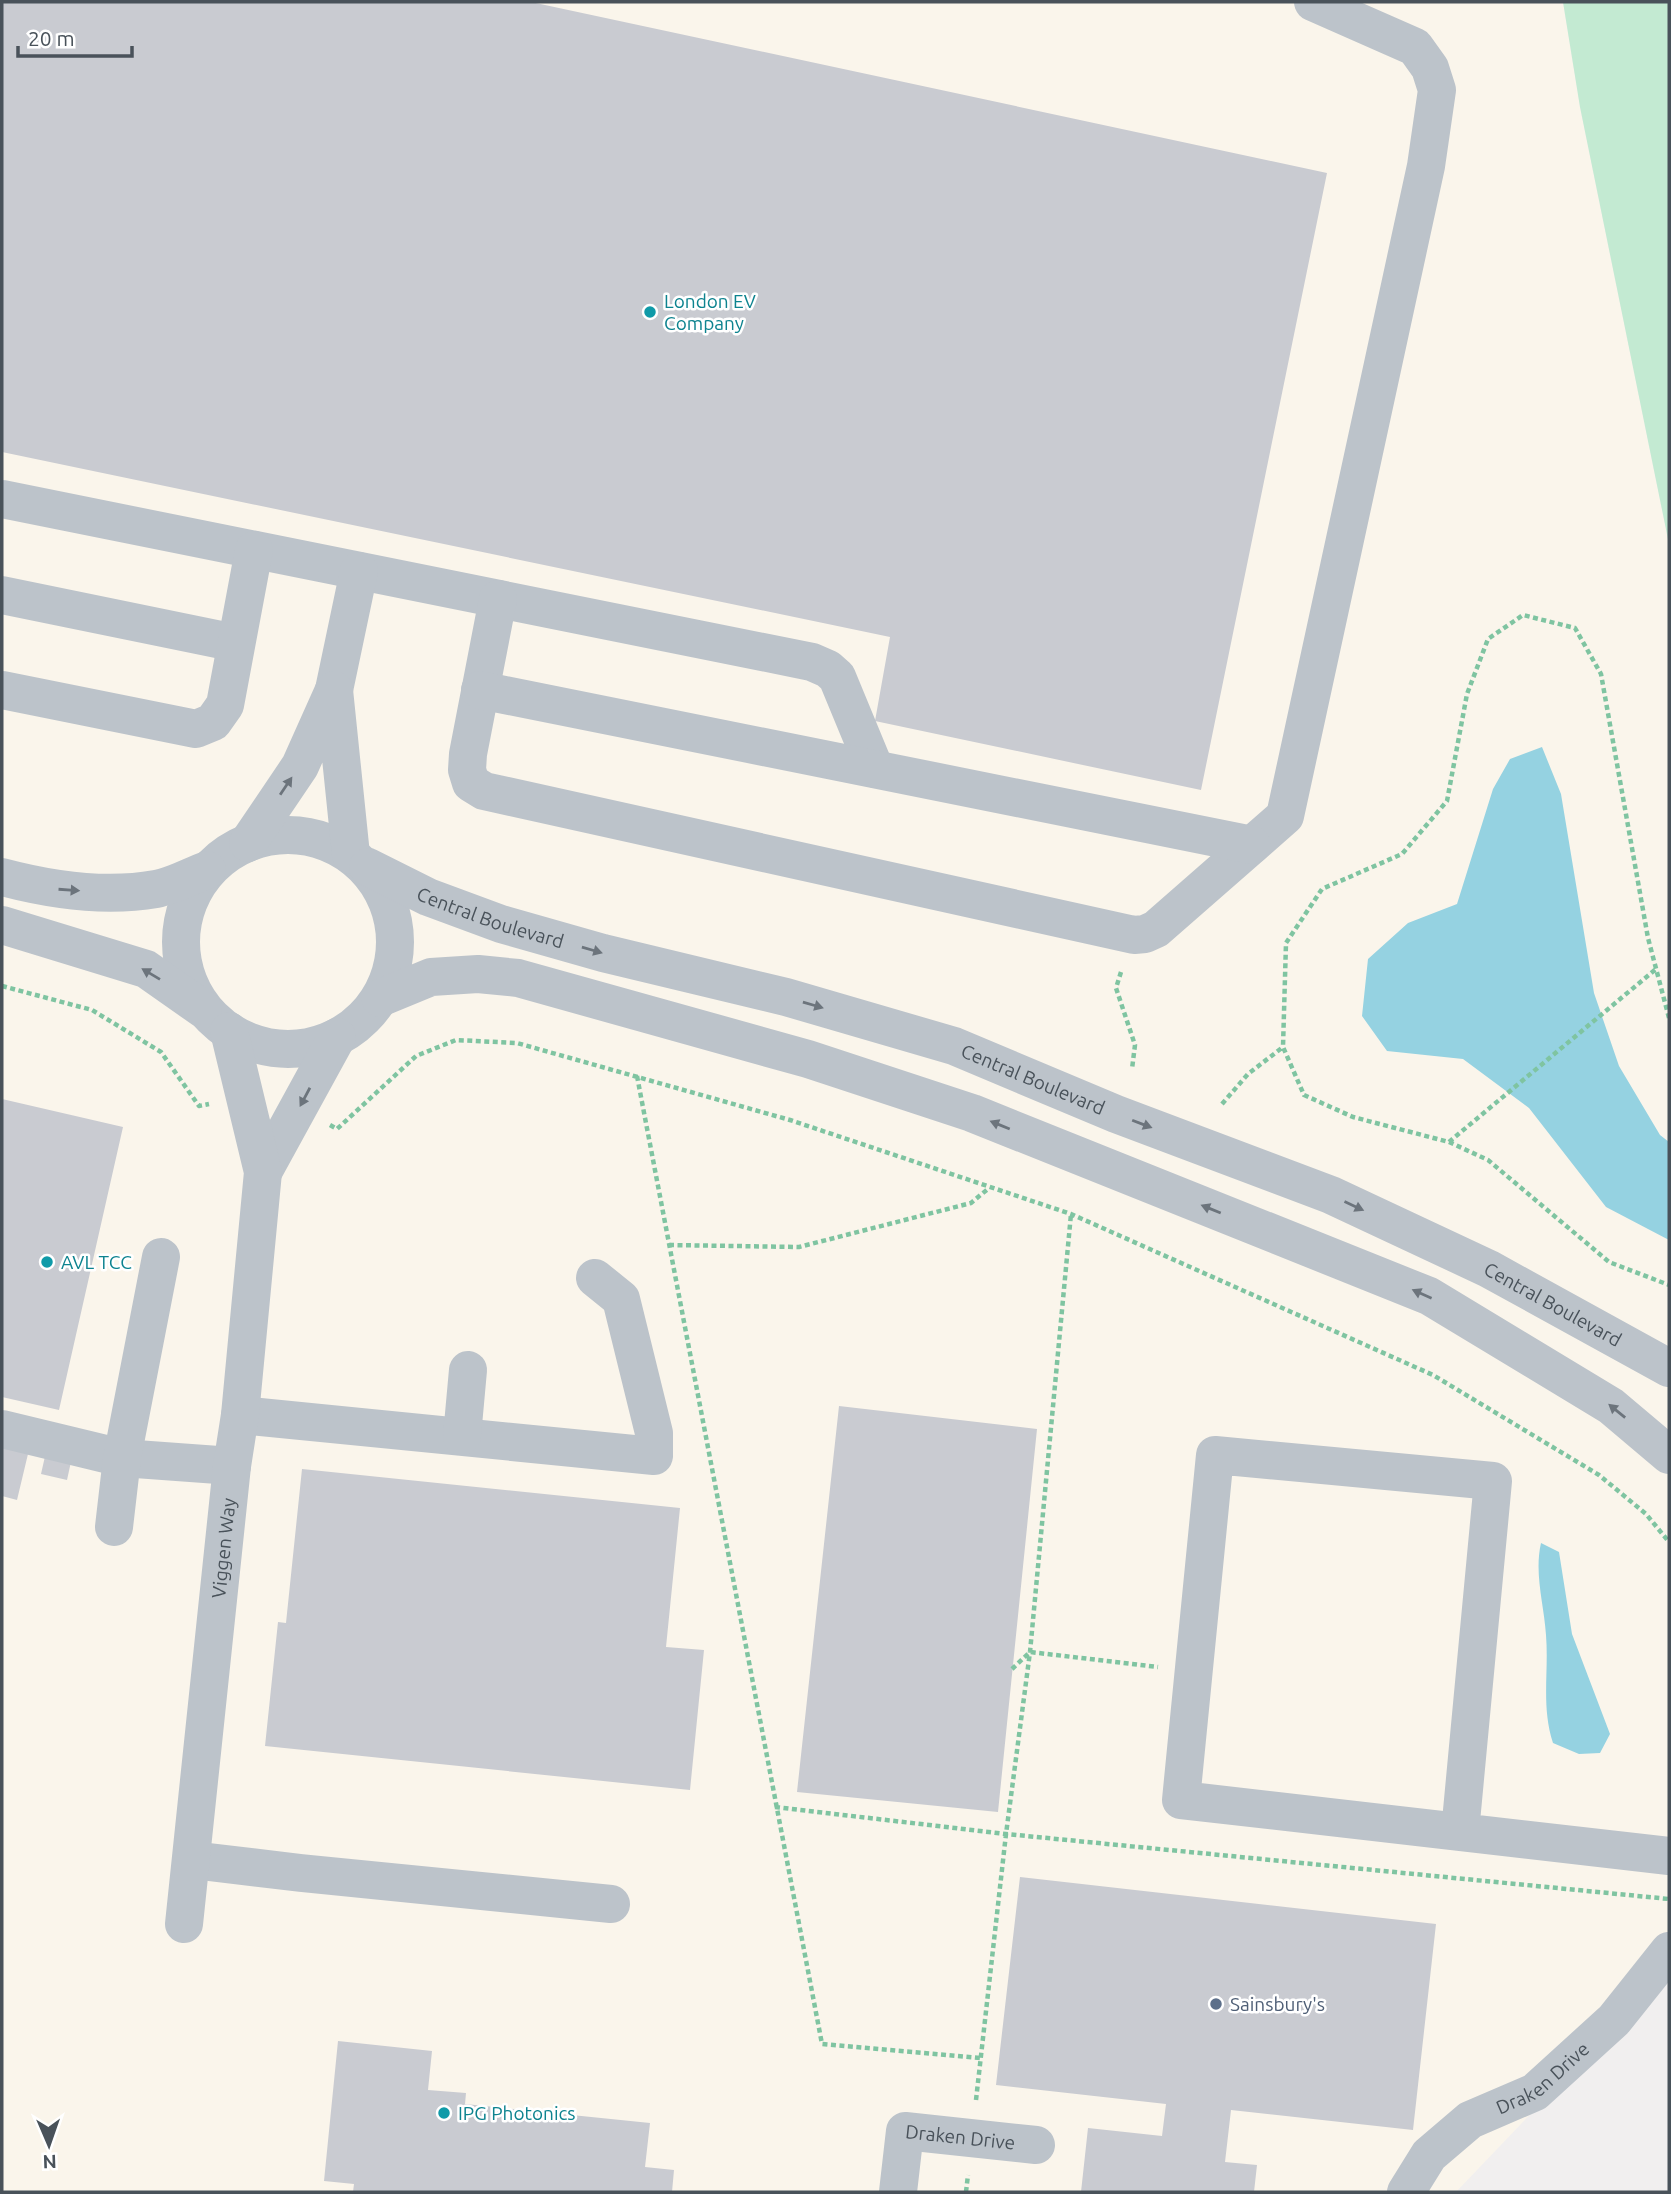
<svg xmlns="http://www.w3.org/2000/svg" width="1671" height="2194" viewBox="0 0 1671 2194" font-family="Ubuntu,sans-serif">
<rect width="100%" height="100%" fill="#f1efef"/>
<path fill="#faf5eb" d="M2,2H1563L1580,107L1669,544V1969L1456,2192H2Z"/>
<path fill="#c3ead2" d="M1563,2H1669V544L1580,107Z"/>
<path fill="#95d2e1" d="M1542,747L1561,794L1594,993L1619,1066L1660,1135L1669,1142V1240L1606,1207L1529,1108L1463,1059L1387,1051L1362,1016L1368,959L1408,923L1457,904L1493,789L1510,759Z
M1541,1543L1559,1552L1572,1634L1610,1734L1600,1753L1579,1754L1553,1743C1541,1706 1549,1672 1546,1635C1544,1604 1534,1574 1541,1543Z"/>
<path fill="#c9cbd1" d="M2,2H531L1327,173L1201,790L875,721L890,637L2,452Z
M2,1099L123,1127L59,1410L2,1397Z
M839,1406L1037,1429L998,1812L797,1792Z
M2,1426L33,1433L17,1500L2,1496Z
M48,1443L74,1448L67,1480L41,1474Z
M302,1469L680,1508L666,1647L704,1650L690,1790L265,1746L278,1622L286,1623Z
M1020,1877L1436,1924L1413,2130L1231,2110L1225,2162L1257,2165L1254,2192H1081L1088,2128L1162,2136L1166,2104L996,2085Z
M338,2041L432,2051L428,2090L466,2093L465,2104L650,2123L645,2167L674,2170L672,2192H353L354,2184L324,2181Z"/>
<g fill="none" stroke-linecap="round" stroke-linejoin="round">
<path stroke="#7fc4a1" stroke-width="4.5" stroke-dasharray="5 3.5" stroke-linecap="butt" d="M1121,972L1116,988L1135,1045L1132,1069
M2,986L92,1010L161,1052L199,1106L209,1104
M1669,1018L1648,938L1601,674L1575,628L1523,615L1488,639L1467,694L1447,801L1402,854L1322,889L1286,943L1283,1047L1304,1095L1353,1117L1449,1142L1488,1160L1609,1262L1669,1285
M637,1076L822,2044L980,2058
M1222,1104L1248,1074L1283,1047
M330,1125L337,1129L416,1056L456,1040L517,1043L790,1120L1071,1214L1433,1375L1599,1475L1646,1514L1669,1542
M1449,1142L1656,969
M669,1245L799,1247L971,1203L989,1188
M1012,1669L1030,1652L1158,1667
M775,1807L1006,1834L1669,1899
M976,2100L1006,1834L1030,1652L1071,1214
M966,2192L968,2175"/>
<g stroke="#bcc3ca" stroke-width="38">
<path d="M2,499L812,662L828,669L837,677L875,769"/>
<path d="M2,595L236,643"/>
<path d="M498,599L468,754L467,770L471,783L484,791L1134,935L1145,934L1156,929L1285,816L1426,166L1437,90L1430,68L1415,47L1313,2"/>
<path d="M2,690L196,729L213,722L225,705L254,550"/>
<path d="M334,690L359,571"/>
<path d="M480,690L1252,845"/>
<circle cx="288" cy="942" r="107"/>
<path d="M248,843L300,766L334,690L351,855"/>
<path id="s1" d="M368,867L428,897L501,924L603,953L786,997L954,1046L1116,1114L1331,1195L1489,1269L1669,1368"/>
<path d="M2,877C51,890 105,898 156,889C173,886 191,876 207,870"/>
<path d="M2,925L146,969L203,1009"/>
<path d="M380,998L431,977L478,974L518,978L808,1059L972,1113L1429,1296L1611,1406L1669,1455"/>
<path d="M263,1172L337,1037"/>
<path d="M240,1415L654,1456V1433L621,1299L595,1278"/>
<path d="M2,1429L122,1458L232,1466"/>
<path d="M462,1436L468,1370"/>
<path d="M114,1527L122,1458L161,1257"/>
<path d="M1460,1832L1493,1481L1215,1455L1181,1800L1669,1856"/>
<path d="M192,1860L301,1873L611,1904"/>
<path id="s2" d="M184,1924L232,1466L240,1415L263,1172L229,1031"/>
<path id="s3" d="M898,2192L905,2131L1036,2145"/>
<path id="s4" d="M1406,2192L1429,2155L1470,2120L1535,2092L1614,2020L1669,1951"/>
</g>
</g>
<defs><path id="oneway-solid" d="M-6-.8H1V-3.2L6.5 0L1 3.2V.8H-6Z" transform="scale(1.75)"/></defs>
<g fill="#6c747c">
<use href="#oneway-solid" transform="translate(286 786) rotate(-56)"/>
<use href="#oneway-solid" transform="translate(69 890) rotate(4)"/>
<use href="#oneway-solid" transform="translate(592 950) rotate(16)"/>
<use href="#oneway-solid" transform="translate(151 974) rotate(-149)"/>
<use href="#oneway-solid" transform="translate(813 1005) rotate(16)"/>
<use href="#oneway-solid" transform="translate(305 1097) rotate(118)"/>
<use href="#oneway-solid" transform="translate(1142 1124) rotate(21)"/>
<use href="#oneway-solid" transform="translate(1000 1125) rotate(-158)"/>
<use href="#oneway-solid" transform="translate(1354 1206) rotate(25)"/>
<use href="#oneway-solid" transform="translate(1211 1209) rotate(-158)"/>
<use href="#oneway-solid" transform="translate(1422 1294) rotate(-156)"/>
<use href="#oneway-solid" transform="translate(1617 1411) rotate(-141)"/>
</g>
<g fill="#0f9aa8" stroke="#fff" stroke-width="2.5">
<circle cx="650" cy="312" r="7"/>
<circle cx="47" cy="1262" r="7"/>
<circle cx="444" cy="2113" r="7"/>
</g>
<circle fill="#5c6f8a" stroke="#fff" stroke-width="2.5" cx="1216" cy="2004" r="7"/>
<g text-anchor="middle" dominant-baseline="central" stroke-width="5" stroke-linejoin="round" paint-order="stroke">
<g font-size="19" fill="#0d838f" stroke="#fff" text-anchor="start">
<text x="664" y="301">London EV<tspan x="664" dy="22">Company</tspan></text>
<text x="61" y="1262">AVL TCC</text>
<text x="458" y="2113">IPG Photonics</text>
</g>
<g font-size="19" fill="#49525a" stroke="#fff">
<text stroke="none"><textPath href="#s1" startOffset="133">Central Boulevard</textPath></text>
<text stroke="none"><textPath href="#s1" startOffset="700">Central Boulevard</textPath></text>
<text stroke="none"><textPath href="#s1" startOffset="1267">Central Boulevard</textPath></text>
<text stroke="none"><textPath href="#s2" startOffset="378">Viggen Way</textPath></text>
<text stroke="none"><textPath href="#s4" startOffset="182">Draken Drive</textPath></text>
<text stroke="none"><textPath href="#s3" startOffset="117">Draken Drive</textPath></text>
</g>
<g font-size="19" fill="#4e5e75" stroke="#fff" text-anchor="start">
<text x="1230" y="2004">Sainsbury's</text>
</g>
</g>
<rect width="1671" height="2194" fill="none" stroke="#49525a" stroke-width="7"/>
<g transform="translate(49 2145) rotate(178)" stroke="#ffffff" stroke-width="5" paint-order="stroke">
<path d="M0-5L12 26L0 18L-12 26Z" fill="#49525a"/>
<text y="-10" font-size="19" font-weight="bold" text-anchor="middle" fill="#49525a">N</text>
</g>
<path d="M18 46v10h114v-10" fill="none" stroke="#49525a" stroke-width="3.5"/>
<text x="28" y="46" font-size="21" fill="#49525a" stroke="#ffffff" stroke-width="5" paint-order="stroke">20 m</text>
</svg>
